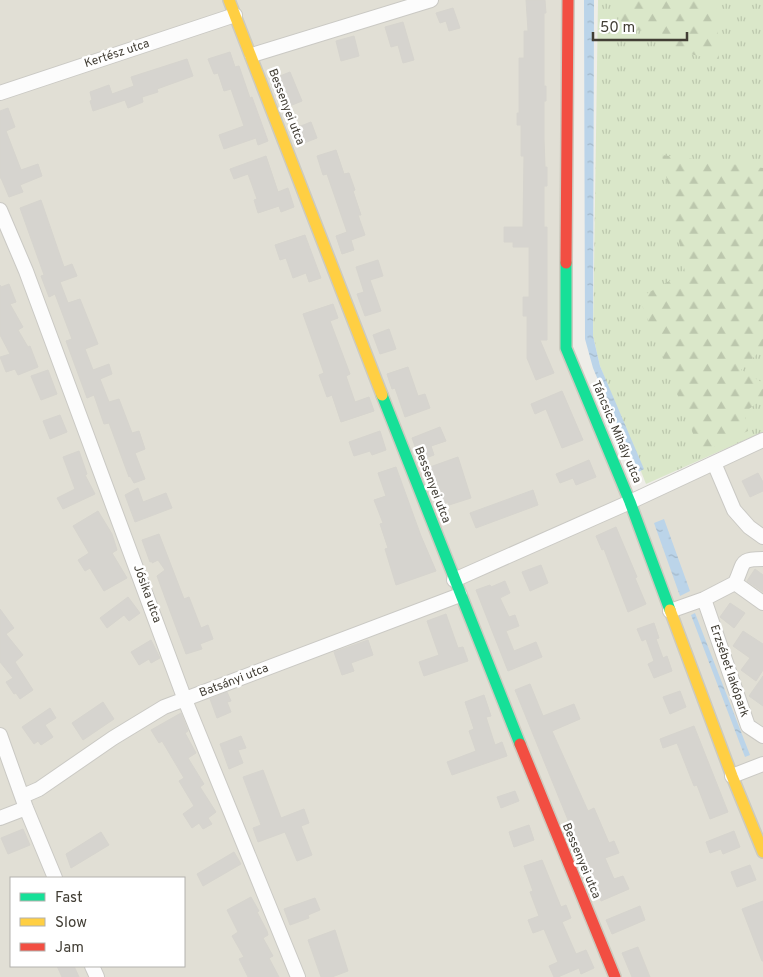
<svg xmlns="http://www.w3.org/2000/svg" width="763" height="977" viewBox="0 0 763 977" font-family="Overpass,sans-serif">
<defs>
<pattern id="grass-tufts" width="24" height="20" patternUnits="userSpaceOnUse" patternTransform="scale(1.25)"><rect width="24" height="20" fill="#dae7c9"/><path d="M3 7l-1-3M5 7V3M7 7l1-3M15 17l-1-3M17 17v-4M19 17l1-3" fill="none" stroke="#bcc7ad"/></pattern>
<pattern id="forest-firs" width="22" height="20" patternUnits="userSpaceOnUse" patternTransform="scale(1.25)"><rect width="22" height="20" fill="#dae7c9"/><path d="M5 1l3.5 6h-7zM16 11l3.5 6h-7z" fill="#bcc7ad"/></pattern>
<pattern id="water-ripples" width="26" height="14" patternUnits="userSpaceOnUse" patternTransform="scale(1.25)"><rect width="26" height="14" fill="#bbd4e9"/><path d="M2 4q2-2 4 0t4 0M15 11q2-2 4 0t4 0" fill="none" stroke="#a2b7c8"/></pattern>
</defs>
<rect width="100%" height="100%" fill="#eeede8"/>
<path fill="#e1dfd5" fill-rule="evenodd" d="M0,0H568L567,352L626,505L763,446V977H0ZM11,878H184V966H11Z"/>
<path fill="url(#grass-tufts)" d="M598,0H763V432L646,484L600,366L593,336Z"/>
<path fill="url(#forest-firs)" d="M629,0H716L719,61L670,49L661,31L612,30Z
M662,155L763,168V348L741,370L763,383V398L744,413L748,431L701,453L639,298L685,272Z"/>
<path fill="url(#water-ripples)" d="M584,0H594L593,336L600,366L644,469L637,473L593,368L585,339Z
M664,519L690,591L680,596L654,523Z
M695,613L750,755L745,757L691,615Z"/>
<path fill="#d6d4cf" stroke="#d6d4ce" d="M526,0H545L546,13H544V86H546V101H544V139L545,167H547V186H544V227H547V340H540L554,373L536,380L527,358V316H523V297H529V247H513V242H504V227H523L524,156H521V125H517V113H519V58H524V31H528Z
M453,8L460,28L449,31L446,21L440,23L436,13Z
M403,22L414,60L403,63L398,45L391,47L385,27Z
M354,36L359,56L341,61L336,41Z
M230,52L235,67L239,66L250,98L252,97L268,141L258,145L256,138L224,149L219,135L244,126L231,89L224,91L218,73L214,74L208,59Z
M187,59L193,76L157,89L158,92L142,97L143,102L128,108L125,100L93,111L90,101L92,100L90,92L109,85L112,94L134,86L131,77Z
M290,72L302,101L287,107L275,78Z
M8,108L15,127L6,131L21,170L38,164L42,176L20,185L23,192L9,197L1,178H0V111Z
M311,122L317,138L299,145L293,129Z
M336,150L344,174L349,173L355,190L353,191L361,215H358L365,235L351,240L354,250L342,254L336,236L347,232L327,174L323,175L317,156Z
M266,156L278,192L288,188L294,207L281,212L279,206L258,213L254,200L257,199L248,174L234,179L230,169Z
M41,200L64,267L72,264L77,276L60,282L68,303L80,299L98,344L85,349L93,370L109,364L112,374L100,379L109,402L119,399L132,433L139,431L145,449L135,453L145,479L134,483L130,476L129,477L109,423L104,424L94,395L87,398L66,341L72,339L55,294L49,297L41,276L44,275L20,208Z
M305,235L321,278L309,282L306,273L293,278L286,258L280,260L275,245Z
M378,260L383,276L370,280L381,311L365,316L357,294L364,292L356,267Z
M9,284L16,302L10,304L23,327L18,330L28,347L30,346L38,367L18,375L15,369L6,372L0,357L10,354L0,335V285L1,287Z
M333,304L338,318L330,321L350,374L346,376L355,402L369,397L374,411L341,422L332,395L327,397L319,375L324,373L303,314Z
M389,329L396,349L380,354L373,335Z
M408,367L418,396L425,394L430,408L405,417L395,388L392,389L387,374Z
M48,370L57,394L41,400L31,376Z
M562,391L583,440L562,448L546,409L535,414L531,404Z
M60,415L67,432L50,439L43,421Z
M440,427L446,441L431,446L434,455L420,460L412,438Z
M380,431L386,450L372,455L370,451L354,456L349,442Z
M79,451L87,474L85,475L95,494L63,509L57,498L75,489L63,457Z
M458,457L471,498L449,505L448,502L438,506L434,493L439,491L430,467Z
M589,460L596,477L576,485L573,478L560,483L556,474Z
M396,467L421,536L436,571L396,585L385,549L388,548L380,524L383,523L374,500L386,496L378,473Z
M758,473L763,482V491L750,497L742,481Z
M138,488L143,502L166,493L172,508L135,522L125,495Z
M533,490L538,505L476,528L470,513Z
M98,511L112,534L117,550L112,553L127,578L104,591L90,568L85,571L78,560L89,553L73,526Z
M616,527L637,577L635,578L646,604L628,612L604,549L602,550L596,536Z
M159,534L184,599L189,597L201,628L208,625L213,639L200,644L202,649L186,654L157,576L165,570L158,560L152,563V561L150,562L142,540Z
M541,565L548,583L530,591L522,572Z
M755,569L763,575V592L747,581Z
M505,581L510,593L500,598L509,617L515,615L519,626L506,631L514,651L536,642L542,657L508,671L476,590L490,585L491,587Z
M128,597L140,613L129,621L124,615L107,628L100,618Z
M730,603L745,613L734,628L720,617Z
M0,609L14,628L6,634L23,655L15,662L33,690L20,699L16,693L14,694L6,682L13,678L0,662Z
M446,614L458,648L463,647L468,661L424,676L419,662L439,655L427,621Z
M654,623L659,638L656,639L663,658L667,656L672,671L654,678L648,664L654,661L646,639L642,641L637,629Z
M743,631L763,644V670L756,681L741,670L750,658L733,646Z
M151,640L160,658L151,663L149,659L139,665L131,652Z
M368,640L373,655L351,663L354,671L342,675L334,652Z
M763,676V706L749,696Z
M530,684L543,716L574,704L580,719L552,731L588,811L594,808L609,843L614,841L619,853L605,858L614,879L623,876L629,889L601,901L515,690Z
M680,691L686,707L670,714L663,697Z
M227,692L231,701L227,702L231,712L217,718L210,699Z
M484,695L491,716L486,717L495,745L502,742L507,756L452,775L447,762L476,751L469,731L474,729L465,702Z
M103,702L114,719L83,740L72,723Z
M50,708L56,718L45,725L53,737L41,745L38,741L34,744L22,727Z
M181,713L188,731L185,733L196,753L188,758L204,784L200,787L216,812L208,818L212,824L203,829L199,823L192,828L183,814L194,806L179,781L184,778L162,741L159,743L151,730Z
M694,726L728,812L710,819L697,785L694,786L677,743L663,748L660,739Z
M241,736L246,748L238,750L243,763L229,769L220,744Z
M263,770L281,818L304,809L309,823L301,826L312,855L297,861L285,832L258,842L253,828L261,825L243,777Z
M515,791L519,801L501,808L497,797Z
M529,825L534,840L514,847L509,832Z
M23,829L30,845L8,854L1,838Z
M734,831L740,847L723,854L721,849L710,853L706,842Z
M101,832L109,845L71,868L66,854Z
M234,852L241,864L203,886L197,874Z
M542,860L561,907L566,905L571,918L562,922L576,954L586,950L594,968L581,974L579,968L558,977H554L549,966L558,962L544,929L533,933L528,920L539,916L530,892L533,891L524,866Z
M750,865L756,880L737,887L731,872Z
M251,897L259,911L257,912L267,931L268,935L263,938L273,956L269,958L279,977H248L239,959L244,957L232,936L238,932L227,910Z
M315,898L320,910L308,915L309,918L290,925L284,909Z
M763,901V961H762L742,909Z
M640,906L645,920L612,934L606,920Z
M335,930L348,971L332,977H321L308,940Z
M638,947L650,977H632L622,953Z
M57,966H74L79,977H62Z"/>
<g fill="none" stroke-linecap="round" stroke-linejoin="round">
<g stroke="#cac9c4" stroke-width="16">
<path id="street" d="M252,55L431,0
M0,93L235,15
M0,210L26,271L185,700L298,977
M714,463L734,510L749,527L763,537
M454,580L630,502L763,440
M735,583L763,603
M704,599L748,726L763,736
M670,611L704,599L735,583C745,563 738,559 763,559
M0,735L26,808L55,878
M732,776L763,764
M23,796L39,789L113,738L164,707L460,595
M0,818L26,808
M92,966L97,977"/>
</g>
<g stroke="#cccabf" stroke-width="14">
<path id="fast" d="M566,263V348L630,502L670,610
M382,395L520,744"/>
</g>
<g stroke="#cccabf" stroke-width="14">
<path id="slow" d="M229,0L382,395
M670,610L732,776L763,852"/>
</g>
<g stroke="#cccabf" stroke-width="14">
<path id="jam" d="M566,263L568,0
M520,744L615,977"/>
</g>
<use href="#street" stroke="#fcfcfc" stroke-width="14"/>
<use href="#fast" stroke="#16e098" stroke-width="11"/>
<use href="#slow" stroke="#ffcf43" stroke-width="11"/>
<use href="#jam" stroke="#f24e42" stroke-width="11"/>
</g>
<g text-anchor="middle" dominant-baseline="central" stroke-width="5" stroke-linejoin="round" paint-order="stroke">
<g font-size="12" fill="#423e35" stroke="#fff">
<text transform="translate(117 54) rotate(-18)">Kertész utca</text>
<text transform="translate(286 107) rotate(69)">Bessenyei utca</text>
<text transform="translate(616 432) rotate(67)">Táncsics Mihály utca</text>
<text transform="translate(432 485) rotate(69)">Bessenyei utca</text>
<text transform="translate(147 594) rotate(70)">Jósika utca</text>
<text transform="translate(729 671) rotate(71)">Erzsébet lakópark</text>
<text transform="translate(234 681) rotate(-21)">Batsányi utca</text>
<text transform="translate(581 861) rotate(67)">Bessenyei utca</text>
</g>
</g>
<rect x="10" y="877" width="175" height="90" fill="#ffffff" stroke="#b3b2ae"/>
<rect x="20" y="893" width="25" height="8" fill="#16e098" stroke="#b3b2ae"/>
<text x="55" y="902" font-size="15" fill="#423e35">Fast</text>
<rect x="20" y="918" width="25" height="8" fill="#ffcf43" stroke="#b3b2ae"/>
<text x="55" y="927" font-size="15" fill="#423e35">Slow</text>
<rect x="20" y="943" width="25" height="8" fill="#f24e42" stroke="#b3b2ae"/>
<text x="55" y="952" font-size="15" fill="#423e35">Jam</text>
<path d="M593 32v8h94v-8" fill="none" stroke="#423e35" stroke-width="2.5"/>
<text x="600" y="32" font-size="15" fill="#423e35" stroke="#ffffff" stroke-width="4" paint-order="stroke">50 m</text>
</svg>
